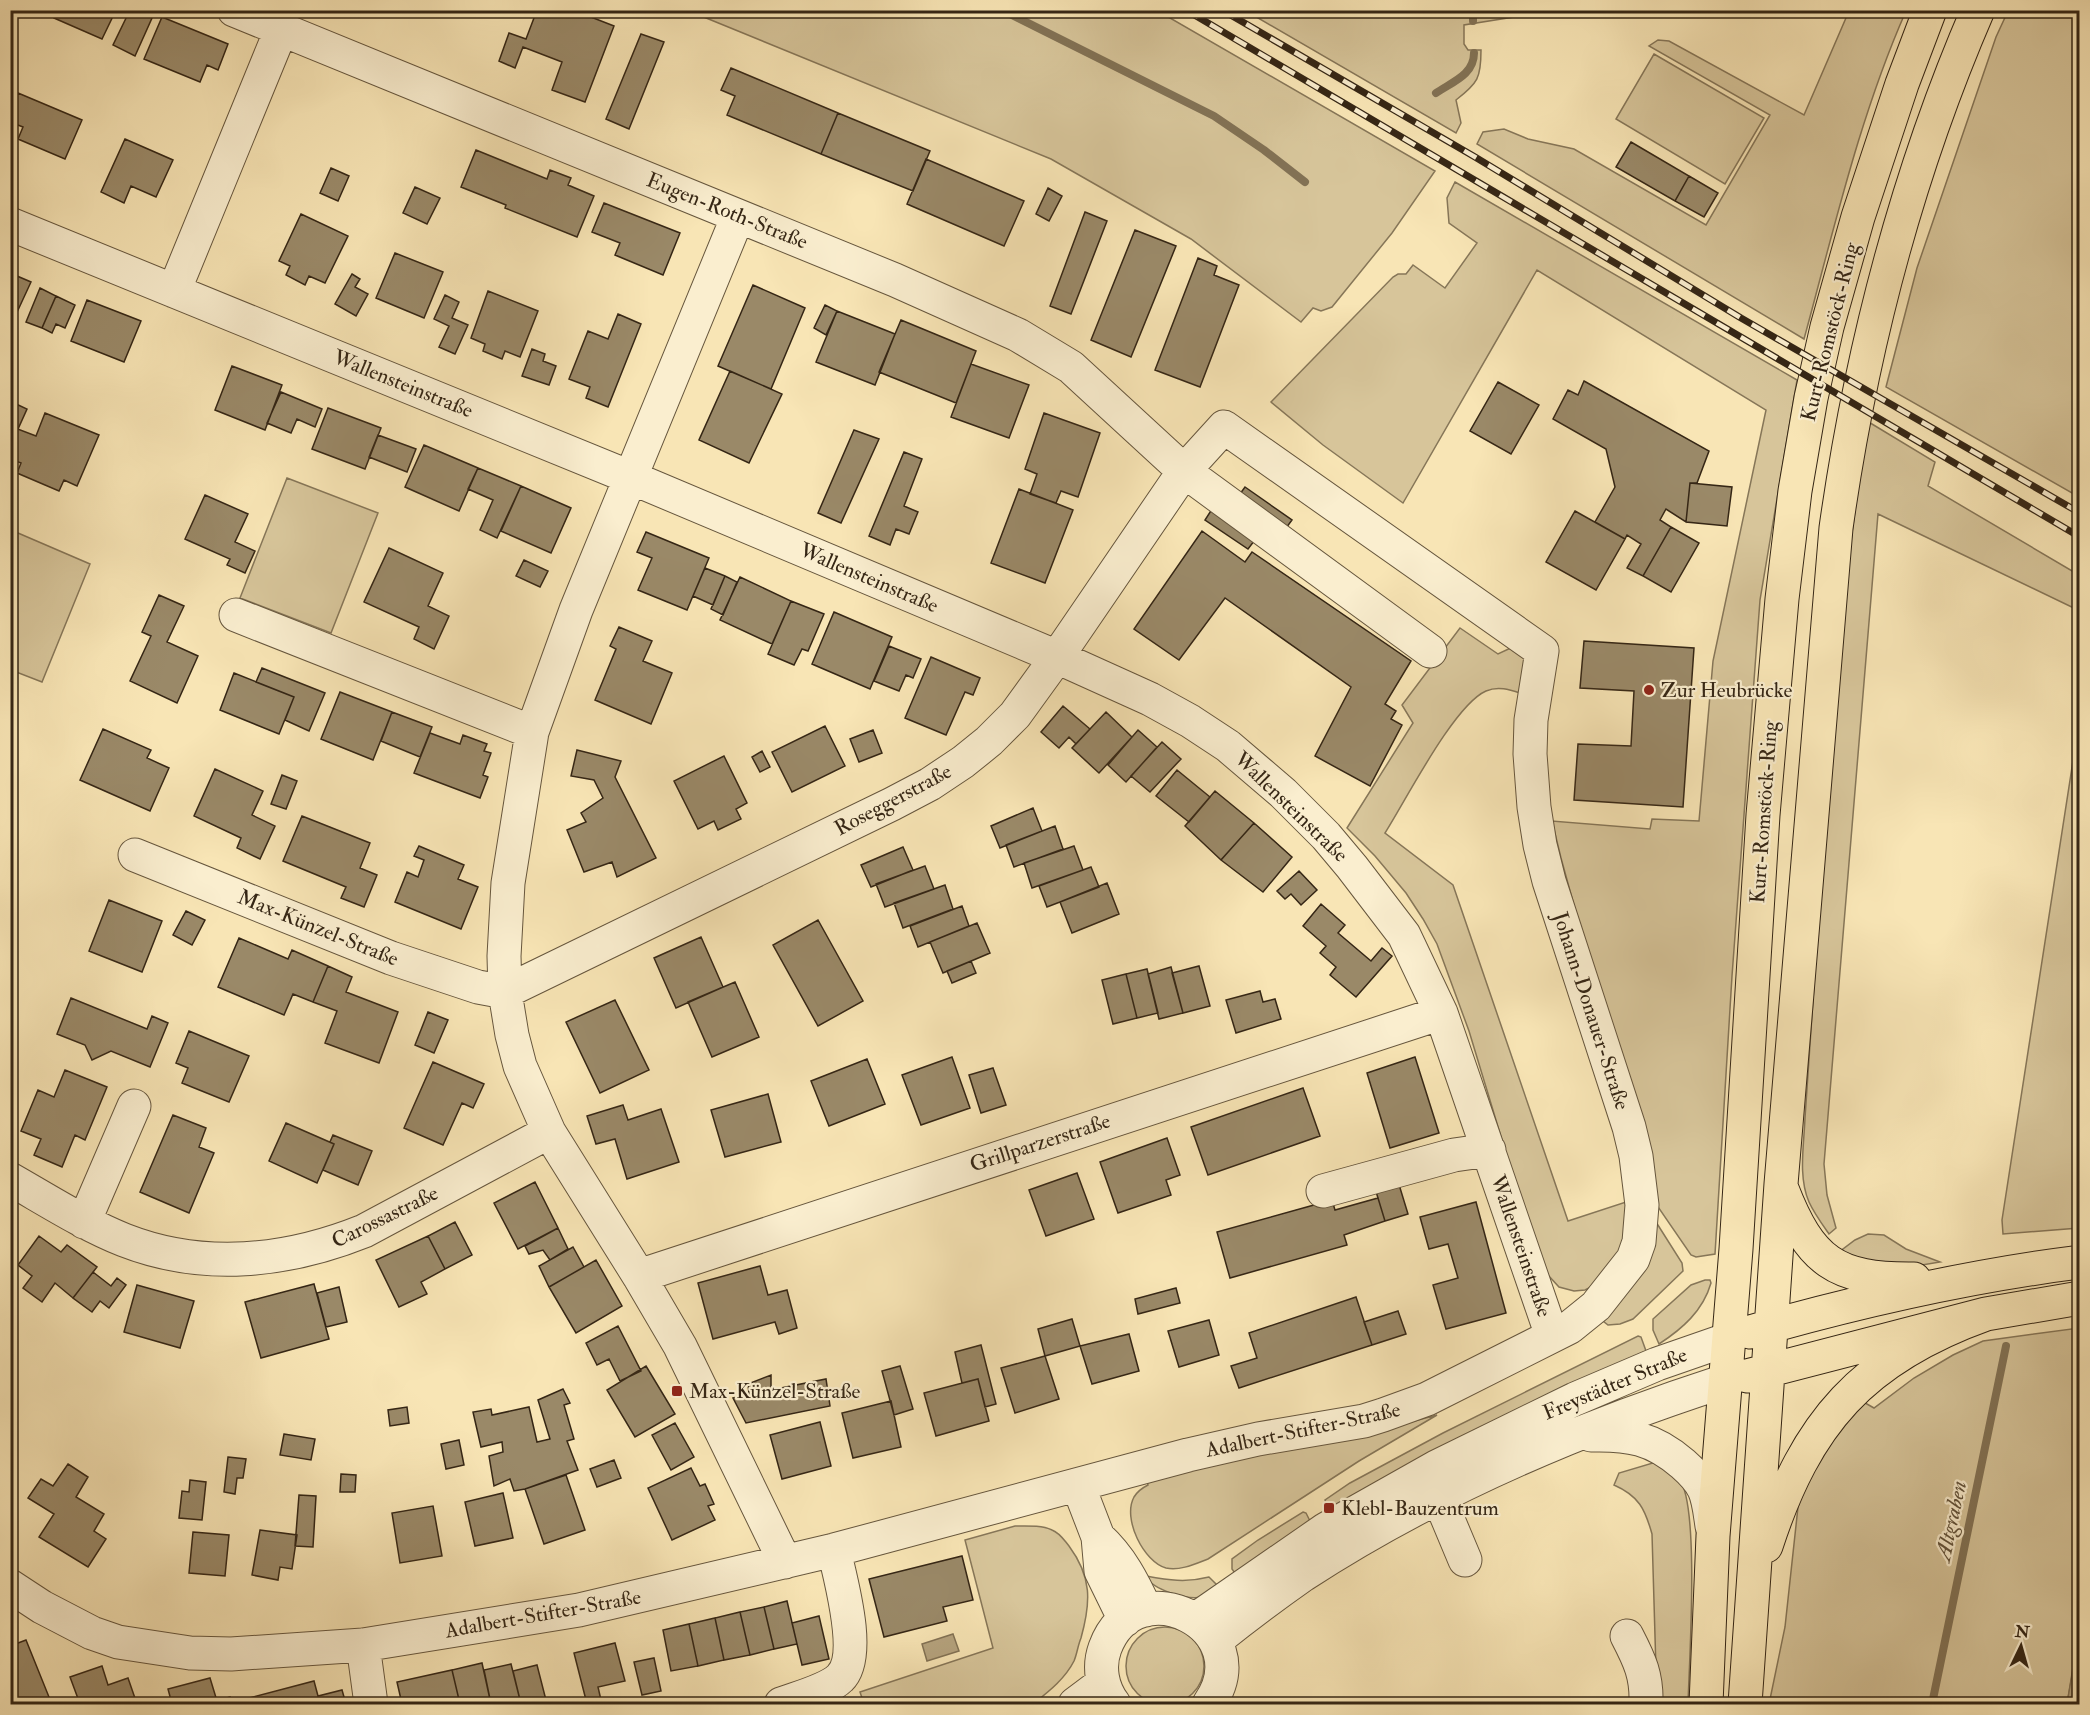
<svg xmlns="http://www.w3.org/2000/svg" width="2090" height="1715" viewBox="0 0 2090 1715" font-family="'IM FELL Double Pica',serif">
<rect width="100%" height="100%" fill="#f8e5b5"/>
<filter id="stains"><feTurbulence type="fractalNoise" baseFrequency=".00333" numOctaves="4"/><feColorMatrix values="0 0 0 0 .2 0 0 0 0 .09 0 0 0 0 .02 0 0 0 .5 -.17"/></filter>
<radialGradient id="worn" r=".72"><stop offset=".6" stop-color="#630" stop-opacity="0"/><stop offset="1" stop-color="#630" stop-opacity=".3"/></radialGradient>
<path fill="#d7c59a" stroke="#867658" stroke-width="1.5" d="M689,11H1158L1435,171L1392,233L1332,307L1321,311L1313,308L1301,322L1191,239L1051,159Z
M1246,11L1527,10V11L1514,17L1464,25V44L1468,50H1481C1481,78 1478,83 1456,100L1461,123L1456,133Z
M1849,11H1906C1860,115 1834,229 1804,339L1477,144L1483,132L1504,129L1528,139L1574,149L1706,225L1770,115L1649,46L1658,40L1669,41L1804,115Z
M2008,11H2079V497L1886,387L1917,268L1996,37Z
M1654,54L1764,118L1725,184L1616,119Z
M1455,182L1797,380L1760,600L1732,976L1715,1254L1696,1257L1691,1255L1656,1204L1561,858L1552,821L1650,829L1652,819L1699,821L1713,661L1766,410L1537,270L1403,503L1323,445L1271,402L1393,277L1398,274H1406L1413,265L1445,288L1477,243L1449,223L1447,198Z
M1867,421L1935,462L1928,486L2079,575L2080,611L1878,514L1824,1164L1827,1195L1836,1228L1829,1234C1822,1224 1814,1213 1809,1202C1798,1177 1804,1145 1805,1118L1827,794L1846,578Z
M287,478L378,513L331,633L240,598Z
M11,530L90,564L42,682L11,670Z
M1460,628L1498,654L1515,646L1526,659V695C1513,691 1500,685 1486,691C1454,705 1406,800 1385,833L1453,885L1568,1221L1632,1200L1628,1241L1597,1284L1585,1290L1574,1291L1559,1287L1548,1275L1532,1239L1469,1031L1437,944L1423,919L1406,893L1375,856L1347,828L1413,723L1402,705Z
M2079,722V1228L2003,1234L2002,1220Z
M1656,1222L1682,1263L1683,1271L1633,1319L1620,1324L1608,1325L1603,1321Z
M1868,1234L1884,1235L1906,1249L1940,1262L1892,1270L1839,1252L1855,1240Z
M1705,1280H1710L1711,1283C1703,1311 1682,1329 1659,1344L1653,1330V1319L1691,1285Z
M2079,1328L2080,1631L2067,1704H1769L1785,1627L1798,1507L1808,1473L1860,1400L1874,1408L1914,1378L1953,1355L1983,1341Z
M1638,1336L1641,1337L1646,1351L1330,1511L1325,1500L1350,1483L1443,1433Z
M1437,1415L1359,1461L1208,1559C1195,1564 1180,1571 1166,1568C1144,1562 1122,1519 1134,1497C1137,1492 1142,1488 1148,1485L1146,1480L1160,1474L1384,1429Z
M1656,1462C1663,1467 1673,1472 1679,1479C1700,1503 1689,1665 1688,1704H1657L1652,1534C1645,1509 1639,1496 1614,1485L1619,1473Z
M1303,1512L1306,1513L1310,1521L1237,1576L1232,1569V1559L1258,1540Z
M1015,1526C1027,1526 1041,1525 1052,1530C1060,1533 1064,1540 1069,1546C1092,1577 1091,1602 1081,1638C1078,1645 1077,1654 1074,1661C1065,1679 1048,1692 1033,1704H864L860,1692L993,1648L965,1540Z
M1146,1576C1168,1580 1186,1583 1209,1577L1220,1588C1214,1590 1208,1595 1202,1597C1187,1600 1152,1590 1146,1576Z
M1126 1666a39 39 0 1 1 78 0a39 39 0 1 1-78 0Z"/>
<path fill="#b6a47f" stroke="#827255" stroke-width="1.5" d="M2079,1631V1704H2067Z
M953,1634L959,1651L927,1661L922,1644Z"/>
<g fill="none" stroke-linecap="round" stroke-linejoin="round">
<path stroke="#827255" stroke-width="8" d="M1002,10L1214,116L1264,150L1305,182
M1473,10V21
M1436,93C1452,82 1474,75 1474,53
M1932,1704L2006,1346"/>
</g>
<path fill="#9a8968" stroke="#352615" stroke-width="1.5" d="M57,10H116L102,39L54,18Z
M130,10H136L152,18L135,56L113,45Z
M537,10H573L614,26L585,102L552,90L562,62L523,47L515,68L499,61L509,33L526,39Z
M162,17L228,44L218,70L207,65L200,82L144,59Z
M641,34L664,42L629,129L606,119Z
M731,68L838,113L821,154L727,115L735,96L721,90Z
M18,93L82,120L65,159L18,139L23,127L10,122V110Z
M838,113L930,151L913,191L821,154Z
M125,139L173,160L156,197L131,186L124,203L101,192Z
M1631,142L1689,176L1675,201L1616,167Z
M476,150L547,179L550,170L571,178L568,185L594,196L577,237L505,208L506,205L461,187Z
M926,159L1024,201L1004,246L907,204Z
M331,168L349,176L338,201L320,193Z
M1689,176L1718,193L1704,217L1675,201Z
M415,187L440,198L427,224L403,213Z
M1048,188L1062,196L1049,221L1036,214Z
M604,203L680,233L663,275L615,255L620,243L592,232Z
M1085,212L1107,221L1071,314L1050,306Z
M301,214L348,236L325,283L309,276L305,285L286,275L290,266L279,261Z
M1135,230L1176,246L1131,357L1091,340Z
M395,253L443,272L424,318L376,298Z
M1198,258L1217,266L1214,275L1239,285L1200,387L1155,370Z
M10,273L31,282L12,323L10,322Z
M352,274L360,279L355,287L368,294L356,316L335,304Z
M753,285L805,308L771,389L718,366Z
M40,288L56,296L42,328L26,322Z
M488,291L538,311L520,357L505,351L502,359L483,351L485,344L471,338Z
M445,295L459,302L452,318L468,325L455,354L439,347L449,326L434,319Z
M56,296L75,305L65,328L56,324L52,333L42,328Z
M87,300L141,321L124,362L71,341Z
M825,305L837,311L826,335L814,328Z
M837,311L895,334L875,385L816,362Z
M618,314L641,324L608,407L586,398L590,387L569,379L588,331L608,339Z
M901,320L976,351L956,403L879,372Z
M532,349L545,354L543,361L556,366L549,385L522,376Z
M971,364L1029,385L1009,438L951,417Z
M232,366L282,385L265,430L215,410Z
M730,371L782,394L749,463L699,440Z
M1584,381L1709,451L1697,483H1690L1686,522L1666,509L1660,520L1671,527L1643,576L1627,568L1641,544L1627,535L1625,539L1595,522L1615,487L1606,449L1553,419L1568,390L1578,395Z
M1498,382L1539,405L1511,454L1470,431Z
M281,392L322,409L315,427L297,419L291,433L267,423Z
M14,403L27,409L18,429L10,426V410Z
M328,408L381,428L365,469L312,449Z
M45,413L99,435L77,486L64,480L59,491L17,473L21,463L10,459V426L36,436Z
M1044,413L1100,433L1078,497L1061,491L1056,503L1030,494L1037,474L1025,469Z
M854,430L879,439L841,523L818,513Z
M378,435L416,449L407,472L369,457Z
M424,445L478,468L459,511L405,487Z
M904,452L922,459L904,506L918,512L909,534L896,529L890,545L869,536Z
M478,468L521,486L497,538L480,530L493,500L468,489Z
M1690,483L1732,487L1727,526L1686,522Z
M521,486L571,508L551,553L501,531Z
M1245,487L1292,520L1281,535L1234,502Z
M1019,489L1073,510L1045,583L991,563Z
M205,495L248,514L235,542L255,551L245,573L227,565L230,559L185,539Z
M1214,506L1258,536L1248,549L1205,520Z
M1575,511L1625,539L1596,590L1546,562Z
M1671,527L1699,543L1671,592L1643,576Z
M1202,531L1245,562L1252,552L1411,661L1385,704L1396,711L1391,719L1402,725L1370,786L1315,756L1351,687L1225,598L1179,660L1134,629Z
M646,532L709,558L687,610L638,590L652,558L637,552Z
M389,548L443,573L428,606L449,616L434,649L414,639L419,627L364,602Z
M524,560L548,571L540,587L516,576Z
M705,568L725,576L713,605L693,596Z
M725,576L737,582L723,615L711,609Z
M740,577L791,601L772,644L720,620Z
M159,595L184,606L167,642L198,656L177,703L130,681L151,636L142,632Z
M791,601L824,614L808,651L802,649L794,665L768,654Z
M834,612L892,637L870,689L812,664Z
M619,627L652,641L643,661L672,673L651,724L595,700L616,649L610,646Z
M1584,641L1694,648L1683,807L1574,800L1578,744L1631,746L1634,691L1580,688Z
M889,646L921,659L913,678L906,675L899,691L874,681Z
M931,657L980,678L973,695L965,692L946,735L905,718Z
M262,668L325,693L309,731L285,720L294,697L256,682Z
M234,673L294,697L279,734L220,710Z
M340,692L392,712L373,760L321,739Z
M1063,706L1090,729L1076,744L1069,737L1059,748L1041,732Z
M392,712L432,727L420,757L381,741Z
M1106,712L1132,737L1099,773L1072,748Z
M825,726L845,766L792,792L772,752Z
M103,729L151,750L147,758L169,768L150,811L80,780Z
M873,730L882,753L859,762L850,739Z
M1138,730L1157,747L1126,782L1108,765Z
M430,733L460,744L463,735L487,744L484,751L491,753L483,775L488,777L480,798L414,773Z
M1162,742L1181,759L1150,792L1131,776Z
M577,750L621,761L615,777L656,858L617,877L612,862L584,872L567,830L586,822L581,813L603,798L594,780L571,776Z
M762,751L770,767L760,772L752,757Z
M724,756L747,803L736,809L741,819L718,830L714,821L698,829L674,781Z
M215,769L263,791L252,815L275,826L260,859L237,848L241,838L194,816Z
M1177,770L1210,797L1189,822L1156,796Z
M282,775L297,781L286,809L271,804Z
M1215,791L1254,823L1221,860L1185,826Z
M1033,808L1042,831L1000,848L991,826Z
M302,816L370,843L360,868L377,875L364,907L341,898L346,887L283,861Z
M1254,823L1292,857L1263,892L1221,860Z
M1055,826L1063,849L1014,867L1006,845Z
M419,846L464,865L458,879L478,887L461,929L395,902L407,872L418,877L424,860L414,856Z
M1074,846L1083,870L1032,888L1024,863Z
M903,847L913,870L871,887L861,865Z
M925,866L934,889L885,907L876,884Z
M1091,867L1099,887L1047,907L1039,886Z
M1299,871L1317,890L1301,905L1291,894L1285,899L1277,891Z
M1107,883L1119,914L1072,933L1060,902Z
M945,885L953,909L903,928L894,903Z
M109,900L162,921L142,972L89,951Z
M1321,904L1345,925L1338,933L1371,961L1382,948L1392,956L1356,997L1330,975L1336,967L1320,953L1326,946L1303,926Z
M962,906L969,926L918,947L910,926Z
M186,911L205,920L192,945L173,935Z
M818,920L863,1001L818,1026L773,945Z
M977,923L990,953L943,973L930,942Z
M701,937L723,987L676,1008L654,958Z
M239,938L288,959L292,950L328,966L313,1002L293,994L284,1015L218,987Z
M971,961L976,973L952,983L947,971Z
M328,966L352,977L346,992L398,1012L379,1063L325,1043L337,1011L313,1002Z
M1199,966L1210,1006L1183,1013L1172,973Z
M1171,967L1183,1013L1159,1019L1148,974Z
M1147,969L1158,1013L1137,1018L1126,974Z
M1126,974L1137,1018L1113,1024L1102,980Z
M735,982L759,1037L712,1057L688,1002Z
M1260,991L1263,1002L1275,999L1281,1019L1236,1033L1226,1000Z
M71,998L147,1029L152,1016L168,1023L150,1067L111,1051L92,1060L85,1045L57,1034Z
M615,1000L649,1070L600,1093L566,1022Z
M428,1012L448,1020L434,1053L415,1045Z
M189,1031L249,1056L229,1102L182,1083L188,1068L176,1063Z
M952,1057L970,1108L921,1125L902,1075Z
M1415,1057L1439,1133L1390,1148L1367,1073Z
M867,1059L885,1104L829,1126L811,1081Z
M433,1062L484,1084L473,1108L462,1103L443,1145L404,1128Z
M993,1068L1006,1105L981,1113L969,1075Z
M65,1070L107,1087L85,1140L75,1135L62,1167L34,1155L41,1139L21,1131L38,1090L54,1097Z
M1303,1088L1320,1136L1208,1175L1191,1127Z
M768,1094L781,1142L725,1157L711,1110Z
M623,1105L628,1120L661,1109L679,1162L627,1179L615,1139L596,1144L587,1116Z
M173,1115L206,1128L199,1147L214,1153L189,1213L140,1192Z
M286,1123L334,1144L317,1183L269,1161Z
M333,1135L372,1151L358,1185L323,1170L334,1144L330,1142Z
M1167,1138L1180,1175L1166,1180L1171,1195L1118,1213L1100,1162Z
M1077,1173L1094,1219L1046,1236L1029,1190Z
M1397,1178L1408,1214L1385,1221L1374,1185Z
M535,1182L558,1228L518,1249L494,1203Z
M1378,1198L1385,1221L1344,1235L1347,1245L1230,1278L1217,1232L1332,1200L1335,1210Z
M1476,1202L1506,1313L1446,1329L1433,1285L1458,1278L1448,1244L1429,1249L1420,1217Z
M455,1222L472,1255L445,1269L428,1236Z
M558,1228L568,1249L550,1260L543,1250L529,1254L525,1246Z
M39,1236L61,1252L67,1245L97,1267L73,1298L55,1283L42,1302L23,1288L32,1276L18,1265Z
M428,1236L445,1269L421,1282L427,1294L399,1307L376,1260Z
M573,1247L584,1267L549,1287L539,1266Z
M596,1260L622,1306L576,1333L549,1287Z
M760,1266L768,1295L787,1290L797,1328L779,1334L775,1322L713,1339L698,1283Z
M93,1272L111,1286L117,1278L126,1285L109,1308L100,1301L92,1312L73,1298Z
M314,1284L329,1339L261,1358L245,1302Z
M137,1285L194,1301L180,1348L124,1332Z
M339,1287L347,1322L326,1327L317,1293Z
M1176,1288L1180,1303L1138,1314L1135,1299Z
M1356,1297L1372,1345L1239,1388L1231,1366L1257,1358L1249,1333Z
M1398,1311L1406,1334L1372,1345L1364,1322Z
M1072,1319L1080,1346L1045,1356L1038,1329Z
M1209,1320L1219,1355L1179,1367L1168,1331Z
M618,1326L641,1371L620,1381L609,1359L597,1365L586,1343Z
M1129,1334L1139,1371L1092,1384L1080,1346Z
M981,1345L996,1404L985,1407L978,1379L962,1383L955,1352Z
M1045,1356L1059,1399L1015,1413L1001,1368Z
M646,1366L675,1414L635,1437L607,1390Z
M900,1366L913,1409L894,1415L882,1371Z
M771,1375V1390L826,1379L830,1406L746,1423L733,1398L749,1394L748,1384Z
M978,1379L989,1421L936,1436L924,1393Z
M563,1389L570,1403L564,1405L574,1439L567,1441L578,1470L525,1489L514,1491L510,1479L494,1486L489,1456L503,1452L502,1442L481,1447L473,1412L491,1409L492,1415L529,1407L537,1442L550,1439L538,1400Z
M891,1401L901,1447L853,1458L842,1413Z
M407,1407L409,1423L390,1426L388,1410Z
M820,1422L831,1466L782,1479L770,1435Z
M675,1423L694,1457L671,1470L652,1435Z
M284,1434L315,1439L311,1460L280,1455Z
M459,1440L464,1465L446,1469L441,1444Z
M228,1457L246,1459L243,1478H237L235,1494L224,1492Z
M614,1460L621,1478L597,1487L590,1469Z
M68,1464L88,1477L76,1497L104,1514L94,1531L106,1539L88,1567L39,1537L54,1514L28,1498L41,1479L53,1486Z
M691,1468L700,1486L705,1484L714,1504L708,1506L715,1520L672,1540L648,1488Z
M341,1474L356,1475L355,1492H340Z
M566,1475L585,1530L544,1544L525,1489Z
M190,1480L206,1482L202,1520L179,1518L182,1491L189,1492Z
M503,1493L513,1538L475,1546L465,1502Z
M299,1495L316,1496L313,1547L295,1546Z
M433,1506L442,1556L400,1563L392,1513Z
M260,1530L297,1535L292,1569L280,1567L278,1580L252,1575Z
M193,1532L229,1535L225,1576L189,1573Z
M962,1556L973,1600L943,1607L947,1621L884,1637L869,1579Z
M787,1601L797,1644L774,1649L764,1607Z
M764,1607L774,1649L750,1655L740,1612Z
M740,1612L750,1655L724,1660L715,1618Z
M819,1616L829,1659L802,1665L792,1623Z
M715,1618L724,1660L698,1666L689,1624Z
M689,1624L698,1666L671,1671L663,1630Z
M26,1640L49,1697L32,1704H14L10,1699V1646Z
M615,1643L625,1681L598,1687L601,1700L587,1704L574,1653Z
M654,1658L661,1691L642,1695L634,1662Z
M482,1663L491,1704H460L452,1670Z
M511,1664L521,1704H491L484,1670Z
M537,1665L547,1704H521L513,1671Z
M102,1666L108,1685L128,1678L137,1704H80L70,1677Z
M452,1670L460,1704H402L397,1682Z
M210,1678L217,1701L230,1697L232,1704H172L168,1689Z
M314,1681L318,1696L342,1690L346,1704H251L249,1698Z
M1435,1702L1533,1704H1435Z"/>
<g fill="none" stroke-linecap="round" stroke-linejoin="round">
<g stroke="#66563d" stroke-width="35">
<path id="minor" d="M234,10L895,280L1018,335L1071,367L1184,471L1430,651
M738,216L576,610L532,732L508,883L504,956L505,992L512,1035L520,1066L549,1132L639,1276L680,1346L785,1562
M10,224L632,478L1057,657L1150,699L1190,721L1228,746L1283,793L1326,836L1352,867L1404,935L1441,1013L1552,1336
M174,291L281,30
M236,615L532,732
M10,1179C47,1200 84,1224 124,1240C203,1271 287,1262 364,1231L549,1132
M1323,1191L1454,1155L1489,1150
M84,1222L134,1106
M639,1276L1441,1013
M1591,1435C1629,1434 1653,1438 1683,1464C1691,1471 1699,1479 1704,1489C1709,1500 1710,1513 1712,1526
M1078,1485L1098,1537L1101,1571L1125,1620
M1439,1498L1465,1560
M1098,1537C1121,1558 1133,1582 1146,1610
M10,1586L42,1607L92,1633L118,1642L190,1653L231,1654L363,1645L579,1610L834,1550L1188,1455L1258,1439L1364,1421L1383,1415L1427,1399L1570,1327L1596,1306L1633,1259L1639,1242L1642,1205L1636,1156L1629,1127L1549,881L1540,845L1534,807L1530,754L1531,720L1542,651L1224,427L1184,471L1057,657L1015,715L989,741L963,762L930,784L892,804L505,992L478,987L391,958L135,855
M1196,1619L1326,1529L1436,1467L1575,1399L1657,1364L1729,1339
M1627,1636C1640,1661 1647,1676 1646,1704
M1215,1641C1244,1618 1273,1596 1303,1575C1432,1491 1579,1428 1725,1381
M363,1645L371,1704
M781,1704C797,1698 828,1690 840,1678C863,1656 840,1578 834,1550
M1075,1704L1103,1683
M1114,1704C1102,1688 1098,1667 1105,1648C1136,1564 1262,1628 1209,1704"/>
</g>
<g stroke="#352615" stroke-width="35">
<path id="major" d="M1782,1189C1810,1261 1835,1280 1914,1279
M1750,1332C1859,1301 1968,1276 2080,1262
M1747,1376L1986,1314L2080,1298
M1766,1546C1806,1422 1863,1358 1986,1314
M1706,1704L1713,1536L1736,1249L1763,815L1782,599L1795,491L1811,398L1827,327L1858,217L1902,84L1930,10
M1745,1704L1781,1184L1836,528C1861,351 1907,174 1978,10"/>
</g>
<use href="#minor" stroke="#faeecf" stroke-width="33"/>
<use href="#major" stroke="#f8e5b5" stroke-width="33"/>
<g stroke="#352615" stroke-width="7">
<path id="rail" d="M1186,10L2080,537
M1222,10L1475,157L1741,318L2080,513"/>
</g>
<use href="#rail" stroke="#faeecf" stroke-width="4.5" stroke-dasharray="14" stroke-linecap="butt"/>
</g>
<g fill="#8f2418" stroke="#faeecf" stroke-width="2">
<circle cx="1649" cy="690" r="6"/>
<rect x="671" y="1385" width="12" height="12" rx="3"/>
<rect x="1323" y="1502" width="12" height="12" rx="3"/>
</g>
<g text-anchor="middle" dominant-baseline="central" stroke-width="4.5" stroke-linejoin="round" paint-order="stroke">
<g font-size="21" fill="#352615" stroke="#faeecf">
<text transform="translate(727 211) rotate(22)">Eugen-Roth-Straße</text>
<text transform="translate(1830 332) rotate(-76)">Kurt-Romstöck-Ring</text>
<text transform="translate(403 384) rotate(22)">Wallensteinstraße</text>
<text transform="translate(869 578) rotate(23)">Wallensteinstraße</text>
<text transform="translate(893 800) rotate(-28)">Roseggerstraße</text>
<text transform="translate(1291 807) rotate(44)">Wallensteinstraße</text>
<text transform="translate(1764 812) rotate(-86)">Kurt-Romstöck-Ring</text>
<text transform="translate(318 928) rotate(22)">Max-Künzel-Straße</text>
<text transform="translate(1591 1011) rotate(72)">Johann-Donauer-Straße</text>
<text transform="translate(1040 1143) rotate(-18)">Grillparzerstraße</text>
<text transform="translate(385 1217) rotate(-26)">Carossastraße</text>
<text transform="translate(1521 1246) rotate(71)">Wallensteinstraße</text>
<text transform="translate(1615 1384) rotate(-23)">Freystädter Straße</text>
<text transform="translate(1303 1430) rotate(-12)">Adalbert-Stifter-Straße</text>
<text transform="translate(543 1614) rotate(-10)">Adalbert-Stifter-Straße</text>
</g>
<g font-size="21" fill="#352615" stroke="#faeecf" text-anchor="start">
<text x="1661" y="690">Zur Heubrücke</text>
<text x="689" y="1391">Max-Künzel-Straße</text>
<text x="1341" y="1508">Klebl-Bauzentrum</text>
</g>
<g font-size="22" font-style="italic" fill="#62523a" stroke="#faeecf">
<text transform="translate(1951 1521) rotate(-78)">Altgraben</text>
</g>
</g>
<rect width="2090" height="1715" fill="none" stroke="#f8e5b5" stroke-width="36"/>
<rect x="12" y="12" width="2066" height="1691" fill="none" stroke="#352615" stroke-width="3"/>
<rect x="18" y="18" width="2054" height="1679" fill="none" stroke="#352615" stroke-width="1.5"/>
<g transform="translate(2021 1646) rotate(5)" stroke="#faeecf" stroke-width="4.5" paint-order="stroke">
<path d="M0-4.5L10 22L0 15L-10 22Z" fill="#352615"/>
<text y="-9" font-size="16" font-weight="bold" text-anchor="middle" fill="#352615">N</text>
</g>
<rect width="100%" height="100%" filter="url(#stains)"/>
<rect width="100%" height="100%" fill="url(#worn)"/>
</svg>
